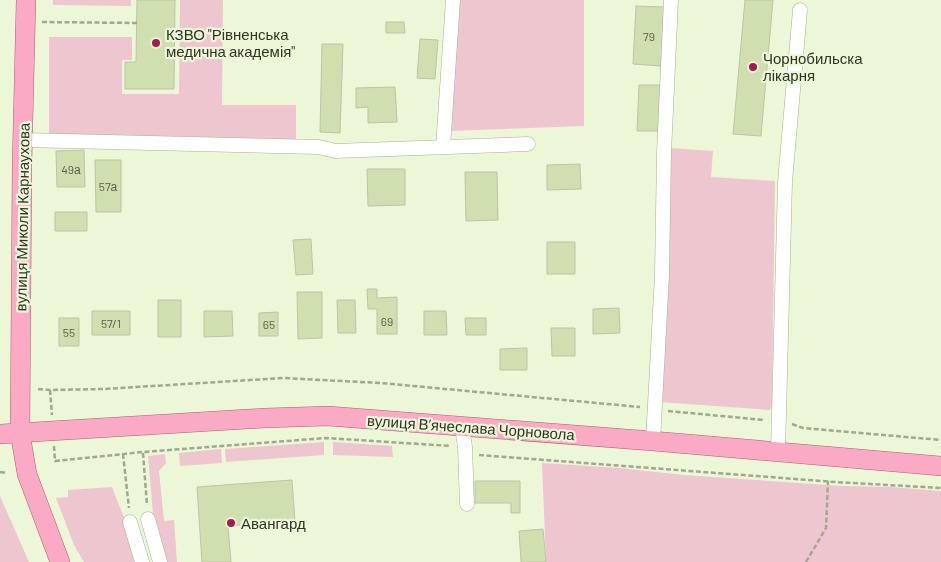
<svg xmlns="http://www.w3.org/2000/svg" width="941" height="562" viewBox="0 0 941 562" font-family="Barlow,sans-serif">
<rect width="100%" height="100%" fill="#ecf7d7"/>
<path fill="#eec6cf" d="M53,0H131V6L53,5Z
M180,0H223L222,105H296V140L49,139V37H132V60H122V94H179Z
M458,0H584V126L450,131Z
M670,148L713,151L711,177L775,181L772,406L770,410L660,402Z
M324,442V455L226,462L225,449Z
M333,442L392,446L393,457L333,455Z
M221,449L222,463L180,466L179,453Z
M165,454L166,463L159,471L164,521L174,520L177,562H164L154,525L148,456Z
M542,463L619,468L684,475L842,486L891,487L941,491V562H546Z
M112,487L131,535L138,562H84L74,545L56,498L68,497V490Z
M0,496L29,562H0Z"/>
<path fill="#d0dfb0" stroke="#bbc5a7" d="M137,0H175L174,89H125V62H136Z
M745,0H773L761,136L733,134Z
M636,6L664,7L661,66L633,64Z
M386,22H404L405,33H386Z
M420,39L438,40L435,79L417,78Z
M322,44H343L340,133L320,132Z
M639,85H660L658,131H637Z
M395,87L397,122L368,123V107L356,108V88Z
M84,150L85,187H57L56,151Z
M95,160H121V212H96Z
M580,164L581,189L547,190V165Z
M367,169H405V205L368,206Z
M465,172H497L498,220L466,221Z
M55,212H87V231H55Z
M311,239L313,274L296,275L293,240Z
M547,242H575V274H547Z
M367,289H377V298L397,297V334H377V309H368Z
M297,292H322V338L298,339Z
M158,300H181V337H158Z
M337,300H355L356,333H338Z
M619,308L620,333L593,334V309Z
M92,311H130V335H92Z
M204,311H232L233,336L204,337Z
M424,311H446L447,335H424Z
M278,312V336H259V313Z
M59,318H79V346H59Z
M465,318H486V335H466Z
M551,328H575V356H552Z
M527,348V370H500V349Z
M292,480L295,521L228,526L231,562H202L197,487Z
M475,481H520V513H511V503H475Z
M543,529L546,562H521L519,531Z"/>
<g fill="none" stroke-linecap="round" stroke-linejoin="round">
<g stroke="#a8b294" stroke-width="15">
<path id="minor" d="M23,140L319,147L335,151L528,144
M443,147L453,0
M462,427L465,447L467,504
M653,441L662,275L664,153L671,0
M778,451L785,182L800,10
M148,519L160,562
M130,522L142,562"/>
</g>
<g stroke="#b05c74" stroke-width="20">
<path id="major" d="M26,0L22,165L20,433L27,474L60,562
M0,434L265,418L328,416L653,441L941,466"/>
</g>
<path stroke="#a0a890" stroke-width="2.5" stroke-dasharray="5 2.5" stroke-linecap="butt" d="M42,22L137,23
M38,389L50,390L104,389L283,378L381,383L640,407
M50,390L52,415
M668,411L764,420
M792,424L803,428L941,440
M54,446L55,461L143,452L326,438L451,446
M143,453L147,505
M123,454L129,508
M479,455L835,482L941,488
M0,472L6,473
M806,562L826,528L828,481"/>
<use href="#minor" stroke="#fff" stroke-width="14"/>
<use href="#major" stroke="#faaac4" stroke-width="19"/>
</g>
<g fill="#a81957" stroke="#ecf7d7" stroke-width="2">
<circle cx="156" cy="43" r="5"/>
<circle cx="753" cy="67" r="5"/>
<circle cx="231" cy="523" r="5"/>
</g>
<g text-anchor="middle" dominant-baseline="central" stroke-width="4.5" stroke-linejoin="round" paint-order="stroke">
<g font-size="12" fill="#575e49">
<text x="649" y="36">79</text>
<text x="71" y="169">49а</text>
<text x="108" y="186">57а</text>
<text x="387" y="321">69</text>
<text x="111" y="323">57/1</text>
<text x="269" y="324">65</text>
<text x="69" y="332">55</text>
</g>
<g font-size="15" fill="#2f3327" stroke="#ecf7d7" text-anchor="start">
<text x="166" y="34">КЗВО "Рівненська<tspan x="166" dy="17">медична академія"</tspan></text>
<text x="763" y="58">Чорнобильска<tspan x="763" dy="17">лікарня</tspan></text>
<text x="241" y="523">Авангард</text>
</g>
<g font-size="15" fill="#2f3327" stroke="#ecf7d7">
<text transform="translate(22 217) rotate(-89)">вулиця Миколи Карнаухова</text>
<text transform="translate(471 427) rotate(4)">вулиця Вʼячеслава Чорновола</text>
</g>
</g>
</svg>
